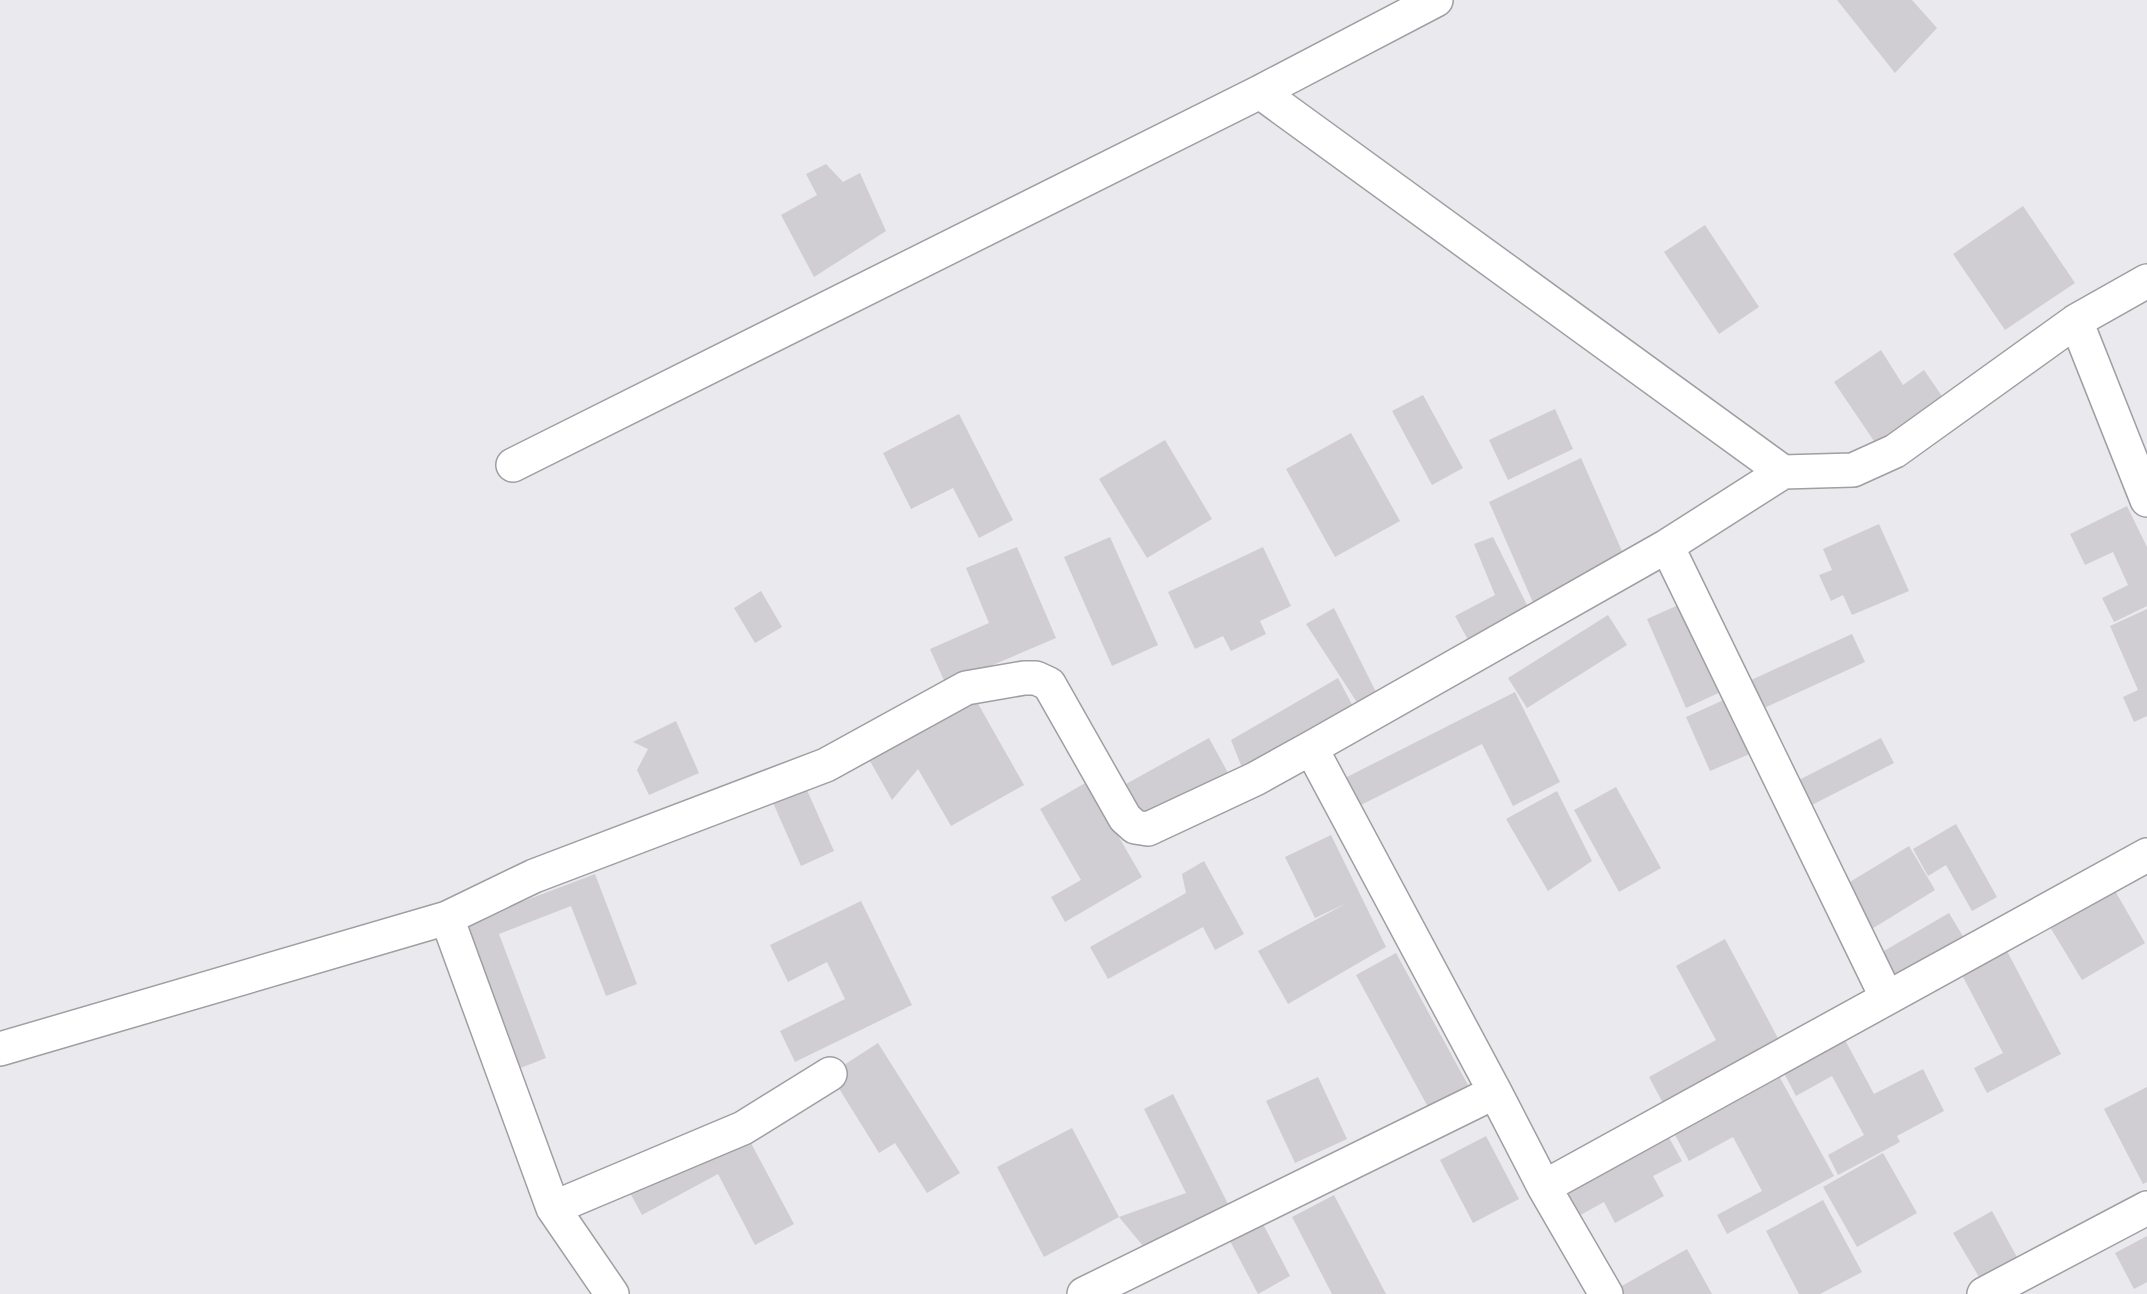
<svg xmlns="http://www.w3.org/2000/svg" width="2147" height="1294" viewBox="0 0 2147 1294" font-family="'Playfair Display',serif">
<rect width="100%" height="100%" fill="#eae9ed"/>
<path fill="#d0ced2" d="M1837,0H1912L1937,28L1895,73Z
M826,164L843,182L860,173L886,231L814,277L781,215L817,195L806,174Z
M2023,206L2075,283L2005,330L1953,254Z
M1705,225L1759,307L1719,334L1664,252Z
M1881,350L1903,385L1924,370L1946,402L1878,447L1834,382Z
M1423,395L1463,468L1432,485L1392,411Z
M1555,409L1573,449L1508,480L1489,440Z
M959,414L1013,520L979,538L953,488L911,509L883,453Z
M1351,433L1400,521L1335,557L1286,469Z
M1165,440L1212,519L1147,558L1099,479Z
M1581,458L1629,567L1538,614L1489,502Z
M2127,506L2147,547V606L2114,622L2102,598L2128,585L2113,552L2085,565L2070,534Z
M1879,524L1909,591L1852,615L1843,595L1831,601L1819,575L1832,570L1823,549Z
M1110,537L1158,645L1112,666L1064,557Z
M1493,537L1533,617L1473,649L1455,616L1495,595L1474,544Z
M1017,547L1056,638L946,685L930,649L989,623L966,568Z
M1263,547L1291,606L1260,621L1266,634L1231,651L1223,636L1195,649L1168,592Z
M761,591L782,627L755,643L734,608Z
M1685,602L1725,690L1686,708L1647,619Z
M1334,608L1377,694L1360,707L1306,624Z
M2147,609V716L2134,722L2123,697L2138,690L2110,626Z
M1608,615L1627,645L1527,708L1508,678Z
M1852,634L1865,662L1762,709L1749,681Z
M1338,678L1357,714L1245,775L1231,740Z
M1515,692L1560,782L1513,806L1482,744L1355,808L1341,780Z
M972,693L1024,785L951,826L918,769L892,800L866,754Z
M1728,698L1752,753L1710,771L1686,717Z
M676,721L699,773L649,795L637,770L648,749L633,742Z
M1209,738L1233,782L1149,828L1126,784Z
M1881,738L1894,763L1808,807L1795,782Z
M803,781L834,851L801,866L770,796Z
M1087,782L1142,877L1065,922L1051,897L1081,880L1040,809Z
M1616,787L1661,868L1619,892L1574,810Z
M1557,791L1592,861L1548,891L1506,819Z
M1956,824L1997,897L1972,911L1946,865L1928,876L1913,849Z
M1331,835L1386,947L1288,1004L1258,951L1347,903L1315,918L1285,857Z
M1909,846L1935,890L1867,932L1840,888Z
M1204,861L1244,934L1215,950L1203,927L1108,979L1090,947L1186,893L1182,874Z
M595,874L637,984L606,996L571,906L499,934L546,1058L518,1069L463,924Z
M2114,889L2145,943L2082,980L2050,927Z
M861,901L912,1005L795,1062L780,1031L845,999L827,962L788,982L770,945Z
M1949,913L1964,938L1887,982L1872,958Z
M1725,939L1780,1042L1664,1105L1649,1077L1716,1040L1676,966Z
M2007,951L2061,1054L1987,1093L1974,1068L2003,1053L1962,975Z
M1396,953L1468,1085L1428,1107L1356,975Z
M1845,1040L1874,1094L1923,1069L1944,1111L1897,1136L1900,1142L1838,1175L1828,1155L1864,1135L1832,1076L1796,1096L1784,1073Z
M878,1043L960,1173L927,1193L895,1143L879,1153L830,1074Z
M1779,1076L1834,1176L1727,1234L1717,1215L1762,1191L1733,1137L1689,1161L1674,1133Z
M1318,1077L1347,1139L1295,1163L1266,1101Z
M2147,1087V1182L2143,1184L2104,1109Z
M1173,1094L1231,1210L1148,1252L1119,1217L1186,1193L1144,1109Z
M743,1128L794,1224L755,1245L718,1174L642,1215L628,1189Z
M1072,1128L1119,1217L1044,1257L997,1167Z
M1667,1134L1682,1161L1653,1176L1664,1196L1615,1223L1604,1202L1575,1218L1561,1192Z
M1486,1136L1519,1199L1473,1223L1440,1160Z
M1883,1153L1917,1213L1857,1247L1823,1187Z
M1334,1195L1386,1294H1332L1292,1217Z
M1823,1200L1862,1272L1820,1294H1799L1766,1231Z
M1992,1211L2019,1261L1982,1282L1953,1233Z
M1263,1224L1290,1276L1258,1294L1230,1241Z
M2147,1236V1282L2134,1289L2115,1253Z
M1687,1249L1712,1294H1615L1613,1291Z"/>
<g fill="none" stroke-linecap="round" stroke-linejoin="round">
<g stroke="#9f9ea2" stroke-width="36">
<path id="minor" d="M1260,92L1436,0
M2147,281L2076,321L2147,500
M513,465L1260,92L1783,472L1853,470L1895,451L2076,321
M1667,546L1887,998
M1311,748L1495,1092
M447,918L553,1208L743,1128L830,1074
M0,1049L447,918L534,876L826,765L966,688L1024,678H1036L1049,684L1125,818L1135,827L1148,829L1255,779L1311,748L1667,546L1783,472
M553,1208L612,1294
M1084,1294L1495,1092L1544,1187
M1606,1294L1544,1187L2147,855
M1984,1294L2147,1208"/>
</g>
<use href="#minor" stroke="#fff" stroke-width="33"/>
</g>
</svg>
